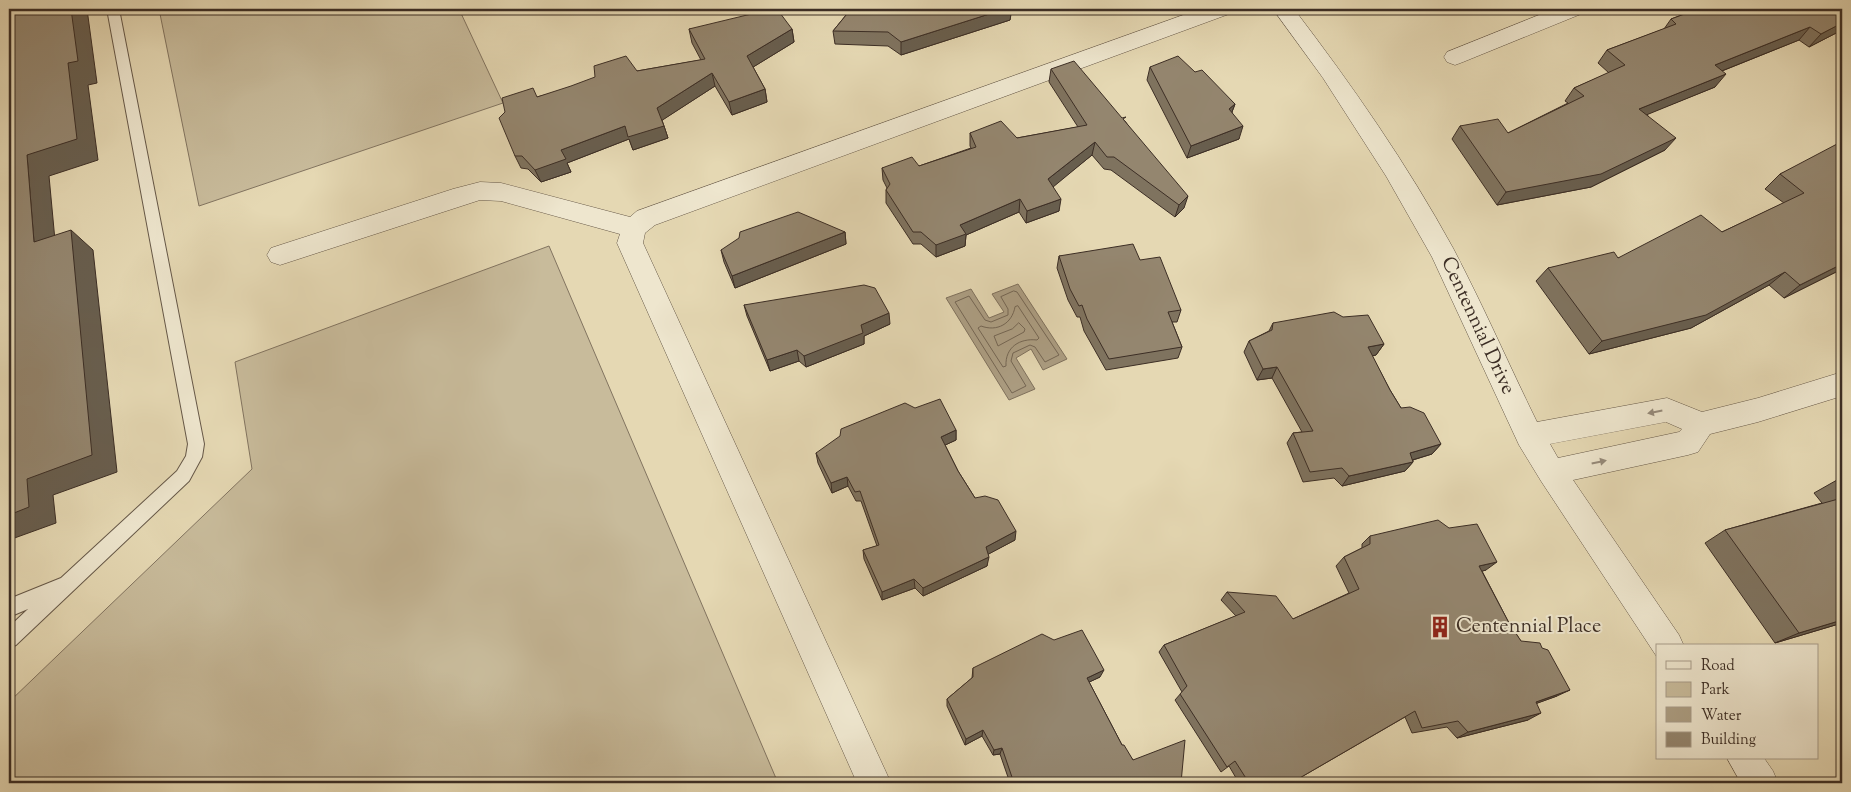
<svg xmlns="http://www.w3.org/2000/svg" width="1851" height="792" viewBox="0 0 1851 792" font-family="'Sorts Mill Goudy',serif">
<rect width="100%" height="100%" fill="#e5d8b3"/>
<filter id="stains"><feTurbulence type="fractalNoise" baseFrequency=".004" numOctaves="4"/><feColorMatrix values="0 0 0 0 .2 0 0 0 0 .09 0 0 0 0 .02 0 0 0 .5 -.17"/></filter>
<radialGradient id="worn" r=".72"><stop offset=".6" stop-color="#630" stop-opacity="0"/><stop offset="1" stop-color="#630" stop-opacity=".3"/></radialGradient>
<path fill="#c8bb9b" stroke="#827460" d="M159,9H459L503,103L199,206Z
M549,246L778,783H9V702L252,469L235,362Z"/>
<path fill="#ac9e83" stroke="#7f715d" d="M1018,284L1067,359L1043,370L1031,349L1016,358L1035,389L1009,400L946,298L971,289L989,318L1004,312L992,294Z"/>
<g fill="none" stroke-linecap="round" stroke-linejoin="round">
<path stroke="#746654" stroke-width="1" d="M1014,291L1017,292L1059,355L1045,362L1035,347L1030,345L1013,353L1011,361L1026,386L1012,393L955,302L969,296L985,320L991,322L1008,315V309L1001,297Z
M1018,306L1039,338L1037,340C1020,338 1005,347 1006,366L1003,367L978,328L981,326C997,332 1012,324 1015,307Z
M1019,323L1025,329L1024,332L998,346L994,336L1012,329Z"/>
<g stroke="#665848" stroke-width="2">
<path id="service" d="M107,9H119L204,444L202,457L189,481L16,645L9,648V627L28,609L9,617V599L61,578L177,471L186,456L188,444Z"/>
</g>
<g stroke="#665848" stroke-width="1">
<path id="minor" d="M1200,9H1232L1229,14L655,225L645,233L643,243L891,783H857L617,243L620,234L501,201L480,200L280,265L271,262L267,255L271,248L453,189L480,182L501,183L630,217L637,211Z
M1273,9H1294C1352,85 1407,164 1453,248C1483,305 1509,365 1537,422L1667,398L1702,412L1758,398L1842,372V396L1758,422L1710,434L1698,452L1688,455L1573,480L1679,635L1684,646H1657V657L1541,481L1519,445L1432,257L1386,176L1323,78ZM1666,422L1682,429L1679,432L1558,458L1550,444Z
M1554,9H1584L1581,14L1463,62L1455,65L1447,62L1444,57L1447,52Z
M1727,758H1764L1773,771L1778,783H1741Z"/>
</g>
<use href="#service" fill="#eee6ce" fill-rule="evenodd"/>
<use href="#minor" fill="#eee6ce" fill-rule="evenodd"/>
</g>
<path fill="#7f735f" stroke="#3c2e25" d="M851,9H1012H1011L1010,20L901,55L888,46L835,44L833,31Z
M1698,9L1842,30L1809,47L1799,40L1722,71L1715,87L1647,114L1665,150L1591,187L1497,205L1452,139L1460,126L1508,133L1568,103L1565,101L1574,88L1609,73L1598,63L1607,50L1664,29L1671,19Z
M689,29H792L794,42L753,67L765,89L767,102L732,115L715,86L662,120L668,138L633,150L629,139L567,163L571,172L541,182L528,169L521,168L515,156L537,97L637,71L701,60L692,43Z
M1150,67L1195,72L1235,104L1232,112L1239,139L1187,158L1147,80Z
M1051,69L1125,121L1184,208L1175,217L1111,170L1104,169L1092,155L1053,186L1059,211L1026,223L1019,212L966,235L965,246L936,257L921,244H913L886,203V190L887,188L883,180L882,168L919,166L971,148L970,146V133L1017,138L1078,127L1049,82Z
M1842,147V269L1784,298L1769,285L1691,328L1589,354L1536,281L1548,268L1618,258L1722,232L1784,203L1765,189L1780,174Z
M845,232L846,244L735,288L724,262L721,250Z
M1059,256L1140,260L1181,310L1177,322H1172L1182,347L1178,358L1106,370L1084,331L1080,317H1077L1068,300L1057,268Z
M744,305L890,324L864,336V344L806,367L799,361L770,371L747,316Z
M1273,323L1384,344L1376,355L1372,356L1390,390L1401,408L1441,444L1432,454L1413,460V462L1405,471L1342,486L1334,478L1303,482L1287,443L1293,433L1302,432L1272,378L1257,380L1244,352L1249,341L1269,331Z
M956,430V440L945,445L958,471L975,498L1015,540L988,554L987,566L923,596L915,588L882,600L864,559L863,550L877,546L861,501H856L848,486L832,493L818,463L816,453Z
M1842,478V623L1775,643L1705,543L1725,530L1822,503L1814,493L1837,480Z
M1370,536L1486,570L1482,571L1509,623L1557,696L1537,703L1528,720L1457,738L1447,727L1412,733L1405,717L1291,783H1239L1229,766L1221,772L1175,700L1182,692L1159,652L1164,645L1236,616L1221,600L1227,592L1293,619L1349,593L1336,566L1344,557L1362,548V544Z
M973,668L1100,677L1089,682L1122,745L1133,760L1181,783H1010L1000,754L993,755L982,736L965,745L947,706V699L972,678Z"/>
<path fill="#685e4e" stroke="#3c2e25" d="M71,9H87L97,83L88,85L98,160L49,176L57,262L34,242L27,155L68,63Z
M1005,9H1012L1010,20L901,55V42Z
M1842,23V30L1809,47L1821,34Z
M1810,27L1799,40L1704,78L1715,65Z
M792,29L794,42L750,69L747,56Z
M712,73L715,86L661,121L657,108Z
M1726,74L1715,87L1629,122L1639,109Z
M765,89L767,102L732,115L729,102Z
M1235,104L1230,117L1229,109Z
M625,126H664L668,138L633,150L629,139L567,163L571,172L541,182L535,170L561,150Z
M1243,126L1239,139L1187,158L1191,146Z
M1676,138L1665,150L1591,187L1497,205L1506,192Z
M1095,142L1092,155L1047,192L1048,179Z
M1188,196L1184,208L1175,217L1179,205Z
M1020,199L1019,212L966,235L965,246L936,257V245L960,225Z
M1061,199L1059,211L1026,223L1027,211Z
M71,230L93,250L117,472L53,495L56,523L9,540V515Z
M845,232L846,244L735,288L732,276Z
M1842,264V269L1784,298L1800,285Z
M1785,272L1769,285L1691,328L1589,354L1602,341Z
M889,313L890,324L864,336V344L806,367L804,356L861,325Z
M1384,344L1376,355L1361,358L1368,347Z
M797,350L799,361L770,371L767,360Z
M1277,367L1272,378L1257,380L1263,369Z
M956,430V440L941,447V437Z
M1441,444L1432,454L1402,463L1410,453Z
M1413,462L1405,471L1342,486L1349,476Z
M847,477L848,486L832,493L831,483Z
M1016,531L1015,540L985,556L986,547Z
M989,557L987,566L923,596V588Z
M1497,562L1486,570L1469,575L1479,566Z
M914,579L915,588L882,600V592Z
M1842,620V623L1775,643L1799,633Z
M1104,670L1100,677L1083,685L1087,678Z
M1570,690L1557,696L1524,708L1536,702Z
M1541,713L1528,720L1457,738L1468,732Z
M983,730L982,736L965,745L966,739Z
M1002,748L1000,754L993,755L994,750Z"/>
<path fill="#94866f" stroke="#3c2e25" d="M9,9H71L78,61L68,63L77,139L27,155L34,242L71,230L92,455L27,479L29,507L9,515Z
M772,9H777L792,29L747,56L765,89L729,102L712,73L657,108L664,126L628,137L625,126L561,150L566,159L535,170L522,156H515L499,118L505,112L502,98L533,88L537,97L571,86L595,77L594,66L626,56L637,71L705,59L689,29Z
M851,9H1005L901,42L888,32L833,31Z
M1698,9H1842V23L1821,34L1810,27L1715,65L1726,74L1639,109L1676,138L1601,174L1506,192L1460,126L1498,119L1508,133L1584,96L1574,88L1625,65L1607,50L1676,24L1671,19Z
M1178,56L1195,72L1202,70L1235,104L1229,109L1243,126L1191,146L1150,67Z
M1074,61L1122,118L1126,117L1123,119L1188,196L1179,205L1114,157H1107L1095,142L1048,179L1061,199L1027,211L1020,199L960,225L966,234L936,245L921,232H913L886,190L890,184L882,168L912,157L919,166L976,147L970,133L1001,121L1017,138L1087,125L1051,69Z
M1837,144L1842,147V264L1800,285L1785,272L1706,315L1602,341L1548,268L1614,252L1618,258L1701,215L1722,232L1804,193L1780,174Z
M798,212L845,232L732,276L721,250L739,238L740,232Z
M1133,244L1140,260L1160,257L1181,310L1168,312L1182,347L1109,359L1087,319L1082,305L1079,306L1070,289L1059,256Z
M864,285L875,288L889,313L861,325L863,333L804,356L797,350L767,360L744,305Z
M1334,312L1343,317L1368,315L1384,344L1368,347L1390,390L1401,408L1410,407L1424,413L1441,444L1410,453L1413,462L1349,476L1342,468L1310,472L1293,433L1313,431L1277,367L1263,369L1249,341L1272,330L1273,323Z
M940,399L956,430L941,437L958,471L975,498L985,496L998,500L1016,531L986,547L989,557L923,588L914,579L882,592L863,550L879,545L860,491L855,492L847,477L831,483L816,453L840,436L841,429L905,403L915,408Z
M1842,478V487L1837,480Z
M1842,498V620L1799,633L1725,530Z
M1438,520L1449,528L1477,524L1497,562L1479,566L1509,623L1521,641L1540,643L1542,648L1548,650L1570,690L1536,702L1541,713L1468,732L1458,721L1422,728L1415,711L1291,783H1249L1235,761L1227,767L1180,694L1187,686L1164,645L1245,612L1227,592L1276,596L1293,619L1359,589L1344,557L1370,544V536Z
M1082,630L1104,670L1087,678L1122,745H1124L1133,760L1185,740L1181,783H1014L1002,748L994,750L983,730L966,739L947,699L973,677V668L1042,634L1054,640Z"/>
<defs><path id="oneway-solid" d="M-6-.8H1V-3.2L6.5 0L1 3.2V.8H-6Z" transform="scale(1.25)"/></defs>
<g fill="#958a7a">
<use href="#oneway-solid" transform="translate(1655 412) rotate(169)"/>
<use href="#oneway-solid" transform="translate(1599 462) rotate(-12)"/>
</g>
<defs>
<g id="building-bare" transform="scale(1.725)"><path d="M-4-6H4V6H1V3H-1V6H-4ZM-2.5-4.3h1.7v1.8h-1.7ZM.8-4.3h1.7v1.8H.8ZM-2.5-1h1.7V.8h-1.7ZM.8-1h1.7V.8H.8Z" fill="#8f2418" stroke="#eee6ce" stroke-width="2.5" paint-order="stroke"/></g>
</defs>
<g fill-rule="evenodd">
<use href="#building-bare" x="1440" y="627"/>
</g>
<g text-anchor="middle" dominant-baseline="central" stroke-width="4" stroke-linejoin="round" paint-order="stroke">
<g font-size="20" fill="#3c2e25" stroke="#eee6ce">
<text transform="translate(1477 326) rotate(65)">Centennial Drive</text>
</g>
<g font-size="20" fill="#3c2e25" stroke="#eee6ce" text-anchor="start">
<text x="1456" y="627">Centennial Place</text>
</g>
</g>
<rect width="1851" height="792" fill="none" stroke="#e5d8b3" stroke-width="30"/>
<rect x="10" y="10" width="1831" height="772" fill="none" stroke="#3c2e25" stroke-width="2.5"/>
<rect x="15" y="15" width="1821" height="762" fill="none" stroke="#3c2e25"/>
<rect x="1656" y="644" width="162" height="115" fill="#eee6ce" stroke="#a79c8a"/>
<rect x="1666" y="661" width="25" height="8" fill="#eee6ce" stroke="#a79c8a"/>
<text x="1701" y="670" font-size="15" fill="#3c2e25">Road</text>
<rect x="1666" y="682" width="25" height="15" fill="#c8bb9b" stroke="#a79c8a"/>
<text x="1701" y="694" font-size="15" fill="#3c2e25">Park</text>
<rect x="1666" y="707" width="25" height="15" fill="#ac9e83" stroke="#a79c8a"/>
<text x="1701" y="720" font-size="15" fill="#3c2e25">Water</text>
<rect x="1666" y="732" width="25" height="15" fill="#94866f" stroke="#a79c8a"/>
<text x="1701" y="744" font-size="15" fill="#3c2e25">Building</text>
<rect width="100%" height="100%" filter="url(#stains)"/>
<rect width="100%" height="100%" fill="url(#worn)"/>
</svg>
